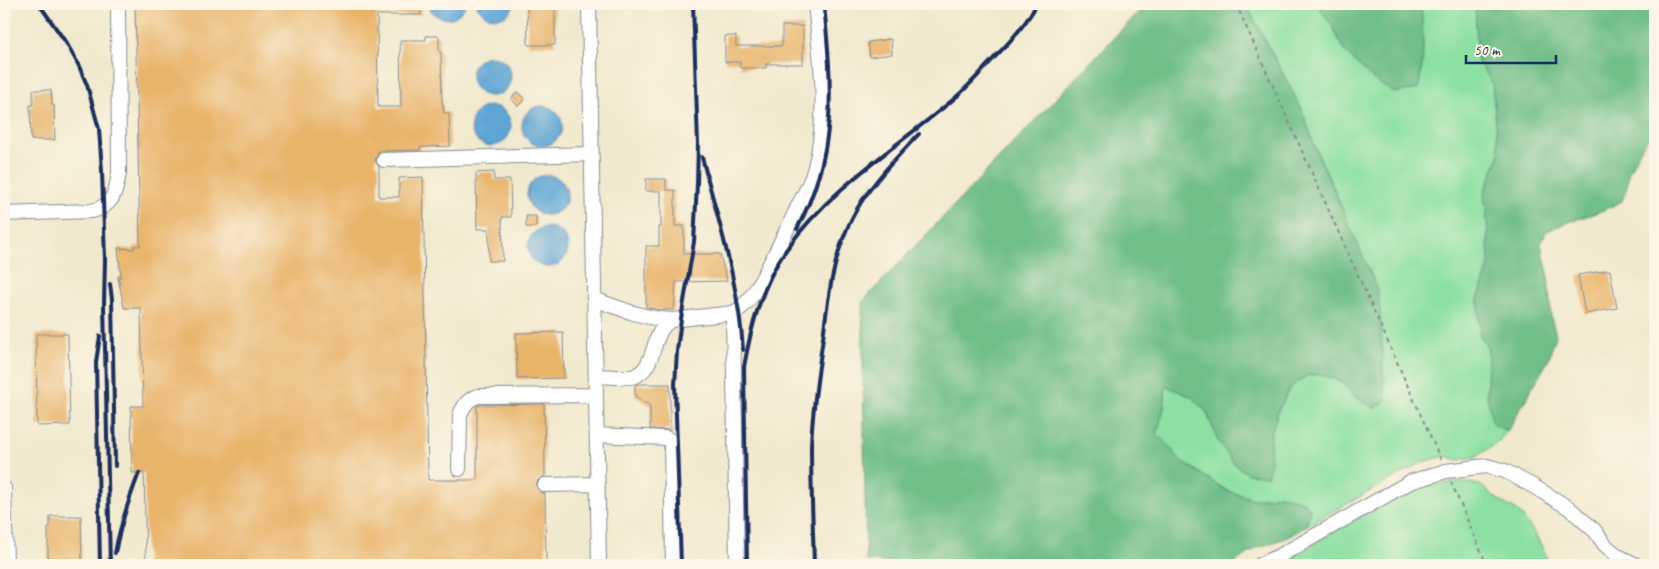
<svg xmlns="http://www.w3.org/2000/svg" width="1659" height="569" viewBox="0 0 1659 569" font-family="Caveat,sans-serif">
<rect width="100%" height="100%" fill="#fcf5e5"/>
<filter id="ink" filterUnits="userSpaceOnUse"><feTurbulence type="fractalNoise" baseFrequency=".02" numOctaves="2"/><feDisplacementMap in="SourceGraphic" scale="10" xChannelSelector="R" yChannelSelector="G"/><feConvolveMatrix kernelMatrix="1 2 1 2 8 2 1 2 1" color-interpolation-filters="sRGB"/></filter>
<filter id="wash" filterUnits="userSpaceOnUse"><feTurbulence type="fractalNoise" baseFrequency=".0096" numOctaves="4" result="noise"/><feDisplacementMap in="SourceGraphic" scale="20" xChannelSelector="R" yChannelSelector="G"/><feGaussianBlur stdDeviation="1.12" result="paint"/><feColorMatrix in="noise" values="0 0 0 0 0 0 0 0 0 0 0 0 0 0 0 0 0 1.4 0 .05"/><feComposite in="paint" operator="in"/></filter>
<g filter="url(#wash)">
<rect width="100%" height="100%" fill="#f1e9cd"/>
<path fill="#8be0a2" stroke="#538880" d="M1246,4H1317L1331,24L1418,89C1425,61 1423,32 1421,4H1475L1478,62L1492,82L1499,156L1484,193L1487,219L1489,266L1478,300L1480,335L1488,349L1487,396L1497,427L1508,430L1497,443L1476,457L1458,460L1445,456L1423,462L1306,526L1310,509L1280,495L1255,499L1227,491L1180,460L1157,433L1164,408L1166,386L1192,397L1207,413L1218,441L1271,463L1269,438L1278,411L1290,388L1306,376L1320,374L1342,382L1354,396L1386,400L1383,377L1380,310L1335,190L1315,147L1301,108Z
M1459,481L1480,485L1500,501L1519,512L1535,534L1546,555L1548,565H1278L1380,505L1420,488Z"/>
<path fill="#70be88" stroke="#467673" d="M1146,4H1246L1301,108L1315,147L1377,288C1383,325 1381,363 1386,400L1375,409L1354,396L1342,382L1320,374L1306,376L1290,388L1278,411L1270,438L1271,463L1267,476L1248,474L1234,464L1218,441L1207,413L1192,397L1166,386L1164,408L1157,433L1180,460L1227,491L1255,499L1280,495L1303,501L1310,509L1306,526L1288,537L1257,548L1231,565H932L866,561L862,302Z
M1317,4H1421C1423,32 1425,61 1418,89L1394,93L1373,79L1345,52L1331,24Z
M1475,4H1655V130L1643,145L1629,171L1627,187L1622,201C1597,216 1571,218 1546,232L1541,244L1548,272L1551,317L1556,335L1548,361L1508,430L1497,427L1492,421L1487,396L1488,349L1480,335L1478,300L1489,266L1487,219L1484,193L1499,156L1492,82L1478,62Z"/>
<path fill="#5da5d4" stroke="#3c6a99" d="M427,4H466C457,24 436,23 427,4Z
M476,4H515C507,23 485,22 476,4Z
M471 76a20 20 0 1 1 40 0a20 20 0 1 1-40 0Z
M471 126a20 20 0 1 1 40 0a20 20 0 1 1-40 0Z
M522 126a20 20 0 1 1 40 0a20 20 0 1 1-40 0Z
M527 195a20 20 0 1 1 40 0a20 20 0 1 1-40 0Z
M528 247a20 20 0 1 1 40 0a20 20 0 1 1-40 0Z"/>
<g id="blocks">
<path fill="#e8b46a" d="M135,4H421V15H377L378,107H401L400,40H426V36H439V52H441L442,100L444,113H449L450,146L420,147V150L379,151L375,160L379,167V197H399V178L423,177L428,480H477V406L480,405L544,404L545,476L538,480L536,486L540,492L545,494L546,565H146L144,473H132L131,406H143L141,308H124L118,277H121L118,248L134,249V246H140Z
M527,4H555V45H528Z
M782,26H803V64H766V68H740V62H725V36H736V46H782Z
M891,39L892,54L870,57L868,42Z
M33,90H51L52,105H54L55,140H31L30,105H33Z
M517,92L525,99L518,106L511,99Z
M494,172V180H510L511,217H502L503,261H489V229H477L476,173Z
M646,179H666V190H675V226H684V254H720L727,281L676,282L674,310H661L646,307V246H659V227H661V191H646Z
M526,216H536V227H526Z
M1610,270L1617,308L1585,314L1578,275Z
M563,332L564,378L517,379L516,333Z
M36,334H68L70,425L37,426Z
M639,384H670V430L650,429V406L635,396V385Z
M50,516H81L82,565H48V527H50Z"/>
</g>
</g>
<g filter="url(#ink)">
<use href="#blocks" fill-opacity="0" stroke="#868c96" stroke-width="1"/>
<g fill="none" stroke-linecap="round" stroke-linejoin="round">
<g stroke="#868c96" stroke-width="16">
<path id="minor" d="M589,4L599,565
M384,160L591,154
M4,214L91,211C113,207 116,192 119,173L118,4
M594,299C621,309 643,318 672,320
M733,313L737,565
M596,376C606,376 626,379 635,376C658,366 650,330 672,320L733,313C751,305 764,275 773,258C781,241 790,224 798,206C804,195 810,184 814,171C829,117 821,59 815,4
M597,435L666,438L670,440L671,444L673,565
M459,469L460,415C464,405 468,399 478,396L596,395
M545,485L598,484
M4,488L6,565
M1260,565L1281,555L1410,482L1446,471L1487,466L1505,471L1533,486L1569,508L1595,531L1605,545L1618,556L1636,565"/>
</g>
<path stroke="#868c96" stroke-width="2" stroke-dasharray="4 4" stroke-linecap="butt" d="M1236,4L1441,460
M1451,482L1487,565"/>
<use href="#minor" stroke="#fff" stroke-width="14"/>
<path stroke="#1b2f5e" stroke-width="4" d="M39,4L67,44L78,64L87,85L99,129L102,171L105,259L104,304L110,565
M702,157C718,220 739,284 743,350
M797,229C838,151 832,89 824,4
M110,284L112,299L115,466
M100,336L96,362L100,565
M115,553C120,525 129,499 139,473
M681,565L675,385L677,351L681,319L694,242L697,184L698,144L693,4
M747,565L744,367C751,327 762,284 786,250C831,187 897,147 955,98C969,86 982,71 995,57C1011,41 1026,24 1037,4
M814,565C813,526 811,487 811,447C812,411 818,374 823,338C828,298 833,257 851,220C866,189 895,159 919,134"/>
</g>
</g>
<rect width="1659" height="569" fill="none" stroke="#fcf5e5" stroke-width="20"/>
<path d="M1466 55v8h90v-8" fill="none" stroke="#1b2f5e" stroke-width="2.5"/>
<text x="1474" y="55" font-size="15" fill="#1b2f5e" stroke="#fcf5e5" stroke-width="4" paint-order="stroke">50 m</text>
</svg>
